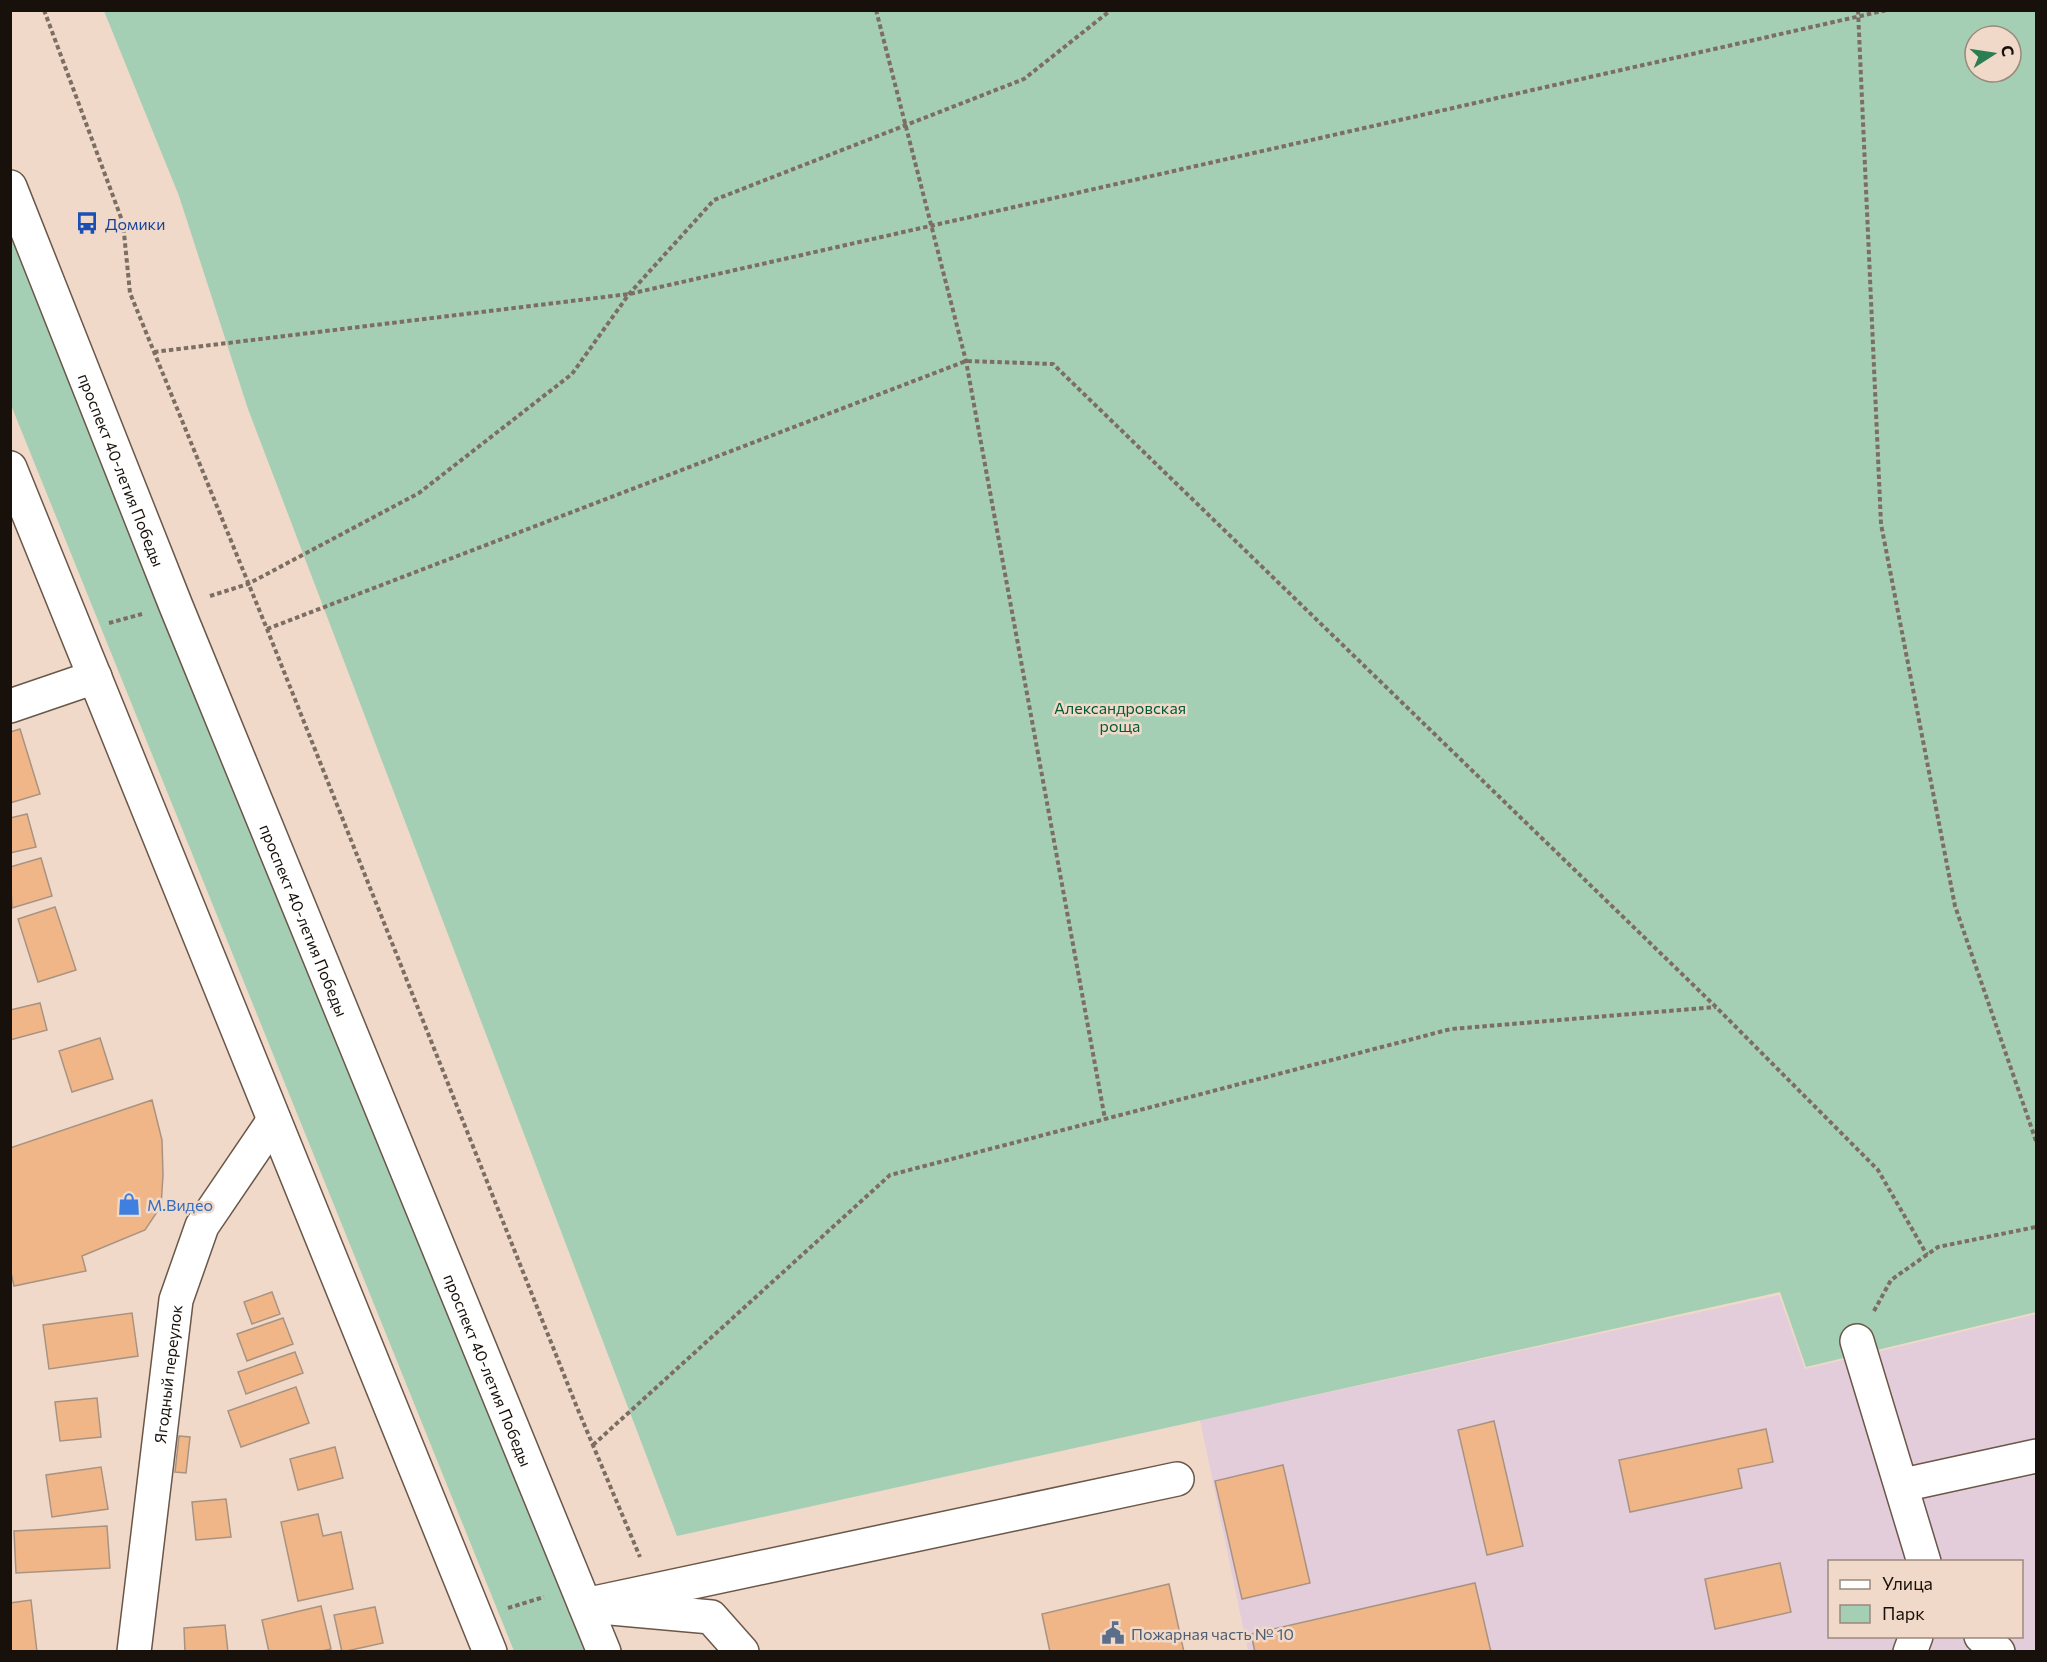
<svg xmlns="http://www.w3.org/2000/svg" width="2047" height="1662" viewBox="0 0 2047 1662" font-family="Commissioner,sans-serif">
<rect width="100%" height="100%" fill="#f0d9c8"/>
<path fill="#e3cdda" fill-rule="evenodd" d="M1779,1295L1805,1369L2036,1314V1651H1248L1200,1420ZM1830,1562H2022V1636H1830Z"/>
<path fill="#a5cfb5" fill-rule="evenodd" d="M104,11H2036V1312L1806,1367L1780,1292L677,1536L248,409L179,196ZM1975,36H2011V72H1975Z
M10,226L585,1651H514L11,405Z"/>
<path fill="#f1b687" stroke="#a89383" stroke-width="1.5" d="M20,729L40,794L10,803V732Z
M27,814L36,847L10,853V818Z
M41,858L52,896L12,908L10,867Z
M55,907L76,970L38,982L18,919Z
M40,1003L47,1030L10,1040V1010Z
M100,1038L113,1079L72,1092L59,1051Z
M152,1100L162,1140L163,1175L161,1206L145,1230L82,1256L86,1271L14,1286L10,1268V1148Z
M272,1292L280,1314L252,1324L244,1302Z
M132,1313L138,1356L49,1369L43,1325Z
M283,1318L293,1344L247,1361L237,1334Z
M295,1352L303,1373L246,1394L238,1372Z
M296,1387L309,1423L241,1447L228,1411Z
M97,1398L101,1437L60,1441L55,1402Z
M1494,1421L1523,1546L1487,1555L1458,1430Z
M1766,1429L1773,1462L1738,1469L1742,1488L1630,1512L1619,1460Z
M179,1436L190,1437L186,1473L175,1472Z
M335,1447L343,1478L298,1490L290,1459Z
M1283,1465L1310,1583L1242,1599L1215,1481Z
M101,1467L108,1509L52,1517L46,1475Z
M226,1499L231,1537L196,1540L192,1502Z
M318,1514L323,1536L341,1532L353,1589L298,1601L281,1522Z
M107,1526L110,1568L16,1573L14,1531Z
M1780,1563L1791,1612L1715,1629L1705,1579Z
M1475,1583L1491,1652H1255L1251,1634Z
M1169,1584L1184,1652H1050L1042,1614Z
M31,1600L37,1652H10V1603Z
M321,1606L331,1649L317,1652H269L262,1620Z
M375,1607L383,1643L342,1652L334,1615Z
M225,1625L228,1652H185L184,1628Z"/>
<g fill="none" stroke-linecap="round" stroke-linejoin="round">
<g stroke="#6a5749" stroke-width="36">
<g id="minor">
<path d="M10,706L95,677"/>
<path d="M1857,1341L1924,1562"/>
<path d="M1903,1485L2036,1456"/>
<path d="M585,1605L1177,1479"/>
<path d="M611,1608L711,1617L742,1652"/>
<path d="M1981,1636L1998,1652"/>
<path id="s1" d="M134,1652L176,1300L202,1226L274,1120"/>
<path d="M1910,1652L1916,1636"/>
</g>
</g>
<g stroke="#6a5749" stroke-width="36">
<g id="major">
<path id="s2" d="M10,187L176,606L604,1652"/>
<path d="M10,468L490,1652"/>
</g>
</g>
<path stroke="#7d6e63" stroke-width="4" stroke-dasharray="4.5 3" stroke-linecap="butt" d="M44,10L123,223L130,293L267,629L576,1405L640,1557
M876,10L966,361L1105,1119
M1858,10L1881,524L1955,906L2036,1141
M154,352L629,294L1887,10
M210,596L248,584L419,493L572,374L629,294L714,200L1024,79L1111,10
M109,623L142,614
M267,629L966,361L1053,364L1716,1007L1878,1170L1927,1255
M1874,1311L1891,1280L1938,1247L2036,1227
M593,1445L890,1175L1451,1029L1716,1007
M508,1608L544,1597"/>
<use href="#minor" stroke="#fff" stroke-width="33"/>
<use href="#major" stroke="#fff" stroke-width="33"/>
</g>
<defs>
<g id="bus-bare" transform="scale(1.8)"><path d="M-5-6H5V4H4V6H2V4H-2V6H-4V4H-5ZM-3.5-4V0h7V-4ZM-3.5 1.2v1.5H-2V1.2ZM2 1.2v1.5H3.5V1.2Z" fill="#1a4fb4" stroke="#f0d9c8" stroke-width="2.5" paint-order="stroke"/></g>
<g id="shop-bare" transform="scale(1.8)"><path d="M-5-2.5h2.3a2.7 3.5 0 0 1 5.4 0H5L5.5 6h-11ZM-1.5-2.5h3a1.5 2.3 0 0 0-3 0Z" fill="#3f7fe0" stroke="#f0d9c8" stroke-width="2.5" paint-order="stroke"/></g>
<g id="civic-bare" transform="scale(1.8)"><path d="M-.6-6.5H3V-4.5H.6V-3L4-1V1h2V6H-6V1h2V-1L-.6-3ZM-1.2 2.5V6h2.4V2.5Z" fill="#5c6f8a" stroke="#f0d9c8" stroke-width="2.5" paint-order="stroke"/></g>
</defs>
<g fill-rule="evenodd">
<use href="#bus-bare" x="87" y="223"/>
<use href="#shop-bare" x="129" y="1204"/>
<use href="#civic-bare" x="1113" y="1633"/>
</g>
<g text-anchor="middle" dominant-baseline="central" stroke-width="5" stroke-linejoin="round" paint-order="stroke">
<g font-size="16" fill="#164399" stroke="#f0d9c8" text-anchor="start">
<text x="105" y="223">Домики</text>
</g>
<g font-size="16" fill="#18110b" stroke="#f0d9c8">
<text stroke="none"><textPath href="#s2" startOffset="304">проспект 40-летия Победы</textPath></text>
<text stroke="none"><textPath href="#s2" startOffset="790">проспект 40-летия Победы</textPath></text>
<text stroke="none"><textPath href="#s2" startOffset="1276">проспект 40-летия Победы</textPath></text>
<text stroke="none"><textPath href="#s1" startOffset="280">Ягодный переулок</textPath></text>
</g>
<g font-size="16" fill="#005c37" stroke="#f0d9c8">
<text x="1120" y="707">Александровская<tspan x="1120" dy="18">роща</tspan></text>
</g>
<g font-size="16" fill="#366cbe" stroke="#f0d9c8" text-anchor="start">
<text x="147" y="1204">М.Видео</text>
</g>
<g font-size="16" fill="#4e5e75" stroke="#f0d9c8" text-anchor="start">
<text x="1131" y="1633">Пожарная часть № 10</text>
</g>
</g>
<rect width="2047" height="1662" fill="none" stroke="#18110b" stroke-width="24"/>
<rect x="1828" y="1560" width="195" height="78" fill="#f0d9c8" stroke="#9a897c" stroke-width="1.5"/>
<rect x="1840" y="1580" width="30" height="9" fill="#ffffff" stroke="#9a897c" stroke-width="1.5"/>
<text x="1882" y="1590" font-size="18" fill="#18110b">Улица</text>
<rect x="1840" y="1605" width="30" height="18" fill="#a5cfb5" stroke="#9a897c" stroke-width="1.5"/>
<text x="1882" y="1620" font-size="18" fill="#18110b">Парк</text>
<g transform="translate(1993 54) rotate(78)"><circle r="28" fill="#f0d9c8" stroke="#9a897c" stroke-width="1.5"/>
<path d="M0-4.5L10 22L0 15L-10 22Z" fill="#2a7e51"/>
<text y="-9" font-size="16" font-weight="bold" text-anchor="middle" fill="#18110b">С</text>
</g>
</svg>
